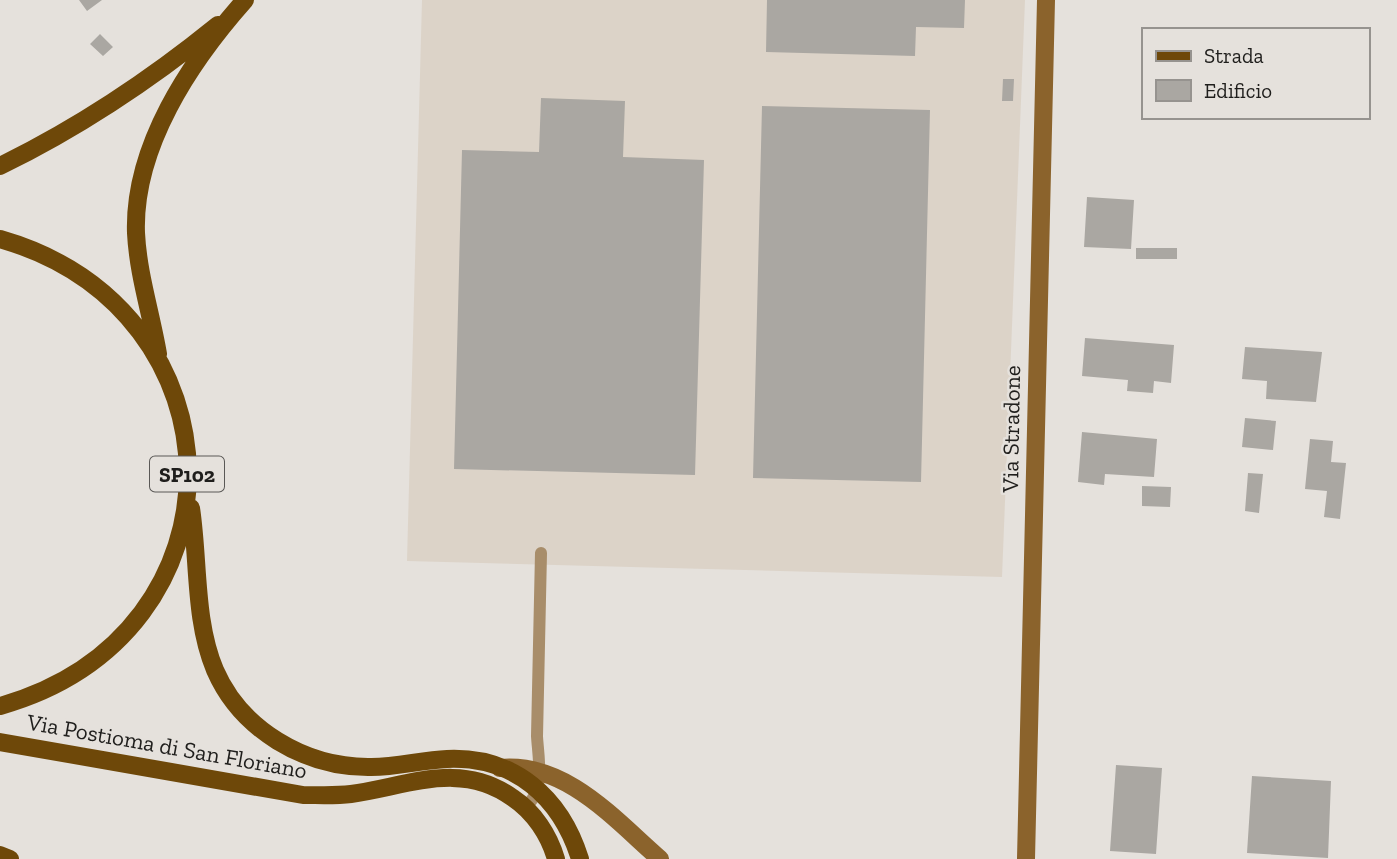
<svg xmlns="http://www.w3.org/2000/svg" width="1397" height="859" viewBox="0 0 1397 859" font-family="'Zilla Slab',serif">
<rect width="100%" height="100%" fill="#e5e1dc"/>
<path fill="#dcd3c8" d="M422,0H1025L1002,577L407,561Z"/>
<path fill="#aaa7a2" d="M79,0H102L87,11Z
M767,0H965L964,28L916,27L915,56L766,52Z
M100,34L113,47L103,56L90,44Z
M1003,79H1014L1013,101H1002Z
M541,98L625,101L623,157L704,160L695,475L454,469L462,150L539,152Z
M762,106L930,110L921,482L753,478Z
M1087,197L1134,200L1131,249L1084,247Z
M1136,248H1177V259H1136Z
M1085,338L1174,345L1171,383L1154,381L1153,393L1127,391L1128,380L1082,376Z
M1245,347L1322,352L1316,402L1266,399L1267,381L1242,379Z
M1245,418L1276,421L1273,450L1242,447Z
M1082,432L1157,439L1154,477L1105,474L1104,485L1078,482Z
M1310,439L1333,441L1331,462L1346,463L1340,519L1324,517L1327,491L1305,489Z
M1248,473L1263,474L1259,513L1245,511Z
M1142,486L1171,487L1170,507L1142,506Z
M1116,765L1162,768L1156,854L1110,851Z
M1252,776L1331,781L1328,858L1247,853Z"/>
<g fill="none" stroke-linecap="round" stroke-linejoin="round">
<path stroke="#a88d6a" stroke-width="12" d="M525,807C546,792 538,757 537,736L541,553"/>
<path stroke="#8b632c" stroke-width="18" d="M500,768C566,762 614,819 660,859
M1026,859L1046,0"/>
<path stroke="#6e4809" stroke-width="18" d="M0,166C80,127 149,81 218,25
M0,239C247,310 254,634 0,706
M158,354C151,313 138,274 136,233C133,147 190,62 245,0
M191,508C199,561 194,620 215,670C241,730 305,767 368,767C394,768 421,760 447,759C515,756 561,798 580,859
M0,742L303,795C319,795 335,796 351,794C408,786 461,760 513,798C534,812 549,835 556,859
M0,855L10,859"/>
</g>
<g text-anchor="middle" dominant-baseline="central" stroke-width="5" stroke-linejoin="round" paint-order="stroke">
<rect fill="#e5e1dc" stroke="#5a5856" stroke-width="2" x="150" y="456.5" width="74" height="35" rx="5"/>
<g font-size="21" font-weight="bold" fill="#1f1e1c">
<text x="187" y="474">SP102</text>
</g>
<g font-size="23" fill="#1f1e1c" stroke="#e5e1dc">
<text transform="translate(1011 429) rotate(-89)">Via Stradone</text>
<text transform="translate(167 746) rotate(10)">Via Postioma di San Floriano</text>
</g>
</g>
<rect x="1142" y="28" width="228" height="91" fill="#e5e1dc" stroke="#96938f" stroke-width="2"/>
<rect x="1156" y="51" width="35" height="10" fill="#6e4809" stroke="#96938f" stroke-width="2"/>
<text x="1204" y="63" font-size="21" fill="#1f1e1c">Strada</text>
<rect x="1156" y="80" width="35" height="21" fill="#aaa7a2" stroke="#96938f" stroke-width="2"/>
<text x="1204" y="98" font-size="21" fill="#1f1e1c">Edificio</text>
</svg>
